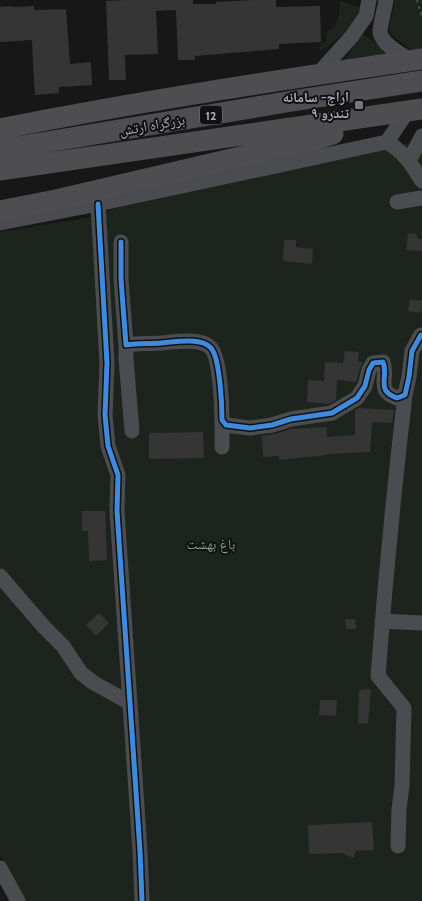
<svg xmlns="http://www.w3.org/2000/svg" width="422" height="901" viewBox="0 0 422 901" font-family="Cabin,'Noto Naskh Arabic',sans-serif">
<rect width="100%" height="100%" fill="#171717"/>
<path fill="#1d241e" d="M395,0H422V49L412,50L392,36L389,29Z
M340,1L360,7L359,19L328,47L319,51L321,43H325L327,32C341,25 338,15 340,1Z
M362,33L389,54L344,61Z
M422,140V901H26L0,855V232L92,217L114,209Z"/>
<path fill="#353536" d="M125,0H193V4H216V2L253,0H276V7L320,6L321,42L279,44V49L195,56V60H178L176,10L156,11L158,54L125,55L126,80H109L106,1Z
M13,6V7L34,6V10L66,9L70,64L91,62L92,85L59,87V93L35,95L33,65L32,40L0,42V7Z
M408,233L416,234L418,239H422V251L406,250Z
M284,240H296V247L313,249L312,264L283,261Z
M410,299L422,301L421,313L408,311Z
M345,351L359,352L358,362H363L360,368L356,382L337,380L336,400L329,404L307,402L308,380L324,381L325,362L343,363Z
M359,408L394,410L392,423L372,422L370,452L327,454V455L279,460V456L263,457L262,436L275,434L290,429L327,427V437L355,435V410Z
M203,432L204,458L149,459V433Z
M82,511H105L107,560L89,561L88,531H82Z
M99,613L109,623L96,636L86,625Z
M345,619H355L356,629H346Z
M371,689L368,723L358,724L359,690Z
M320,700H337L336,716L319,715Z
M372,822L374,850L356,851L353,858L342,853L309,854L308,825Z"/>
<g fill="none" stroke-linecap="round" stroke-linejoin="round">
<path stroke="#4d4e52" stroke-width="2" stroke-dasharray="2.5 4" stroke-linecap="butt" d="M417,0L422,17"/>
<path stroke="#4b4c50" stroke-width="15" d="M386,0C385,7 380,26 380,32C382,45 402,55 412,61
M318,74L352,36L366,16L369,0
M387,142C405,153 411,164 422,181
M409,161L422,136
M397,202L422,198
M98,204L107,363L105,415L108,446L118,475L117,511L140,851L142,901
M0,223L98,204L387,142L407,112
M121,242V279L126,345C138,343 149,344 161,343C174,342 201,337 211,348C220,358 222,406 222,420L226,425L250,428L272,425L291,419L332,413L357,398L365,386L369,370L373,363L383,362C389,377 375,391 397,398L405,395L409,377L412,351L421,335L422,336
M126,345V359L132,431
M222,420V447
M0,576L44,627L63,646L81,673L94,683L130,703
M382,621L422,623
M398,846L399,809L402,786L404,708L378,676C385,582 394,489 405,395
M0,868L18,901"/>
<path stroke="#4e4e51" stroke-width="21" d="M0,129C140,101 281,80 422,59
M0,150L286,102L422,81
M0,170L422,109
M0,211L56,200L317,139L333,134"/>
<g stroke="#111113" stroke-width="8">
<path id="cycleway" d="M98,204L107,363L105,415L108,446L118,475L117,511L140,851L142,901
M121,242V279L126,345C138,343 149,344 161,343C174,342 201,337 211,348C220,358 222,406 222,420L226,425L250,428L272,425L291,419L332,413L357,398L365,386L369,370L373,363L383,362C389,377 375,391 397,398L405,395L409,377L412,351L421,335L422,336"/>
</g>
<use href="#cycleway" stroke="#408adc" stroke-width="5"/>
</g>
<rect fill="#757880" stroke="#111113" stroke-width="2" x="354" y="100" width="10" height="10" rx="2.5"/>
<g text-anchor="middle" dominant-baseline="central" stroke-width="4" stroke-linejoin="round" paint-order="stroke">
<rect fill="#111113" stroke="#7b7e86" stroke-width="1" x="200" y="105.5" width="22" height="19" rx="4"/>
<g font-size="12" font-weight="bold" fill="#a8adb8">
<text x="211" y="115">12</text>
</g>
<g font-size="14" font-weight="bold" fill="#a8adb8" stroke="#111113" text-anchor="end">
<text x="349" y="97">اراج- سامانه<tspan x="349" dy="16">۹ تندرو</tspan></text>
</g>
<g font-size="14" fill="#a8adb8" stroke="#111113">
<text transform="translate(152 125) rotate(-10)">بزرگراه ارتش</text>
</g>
<g font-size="14" fill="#7fa381" stroke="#111113">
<text x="211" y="544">باغ بهشت</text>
</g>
</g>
</svg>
